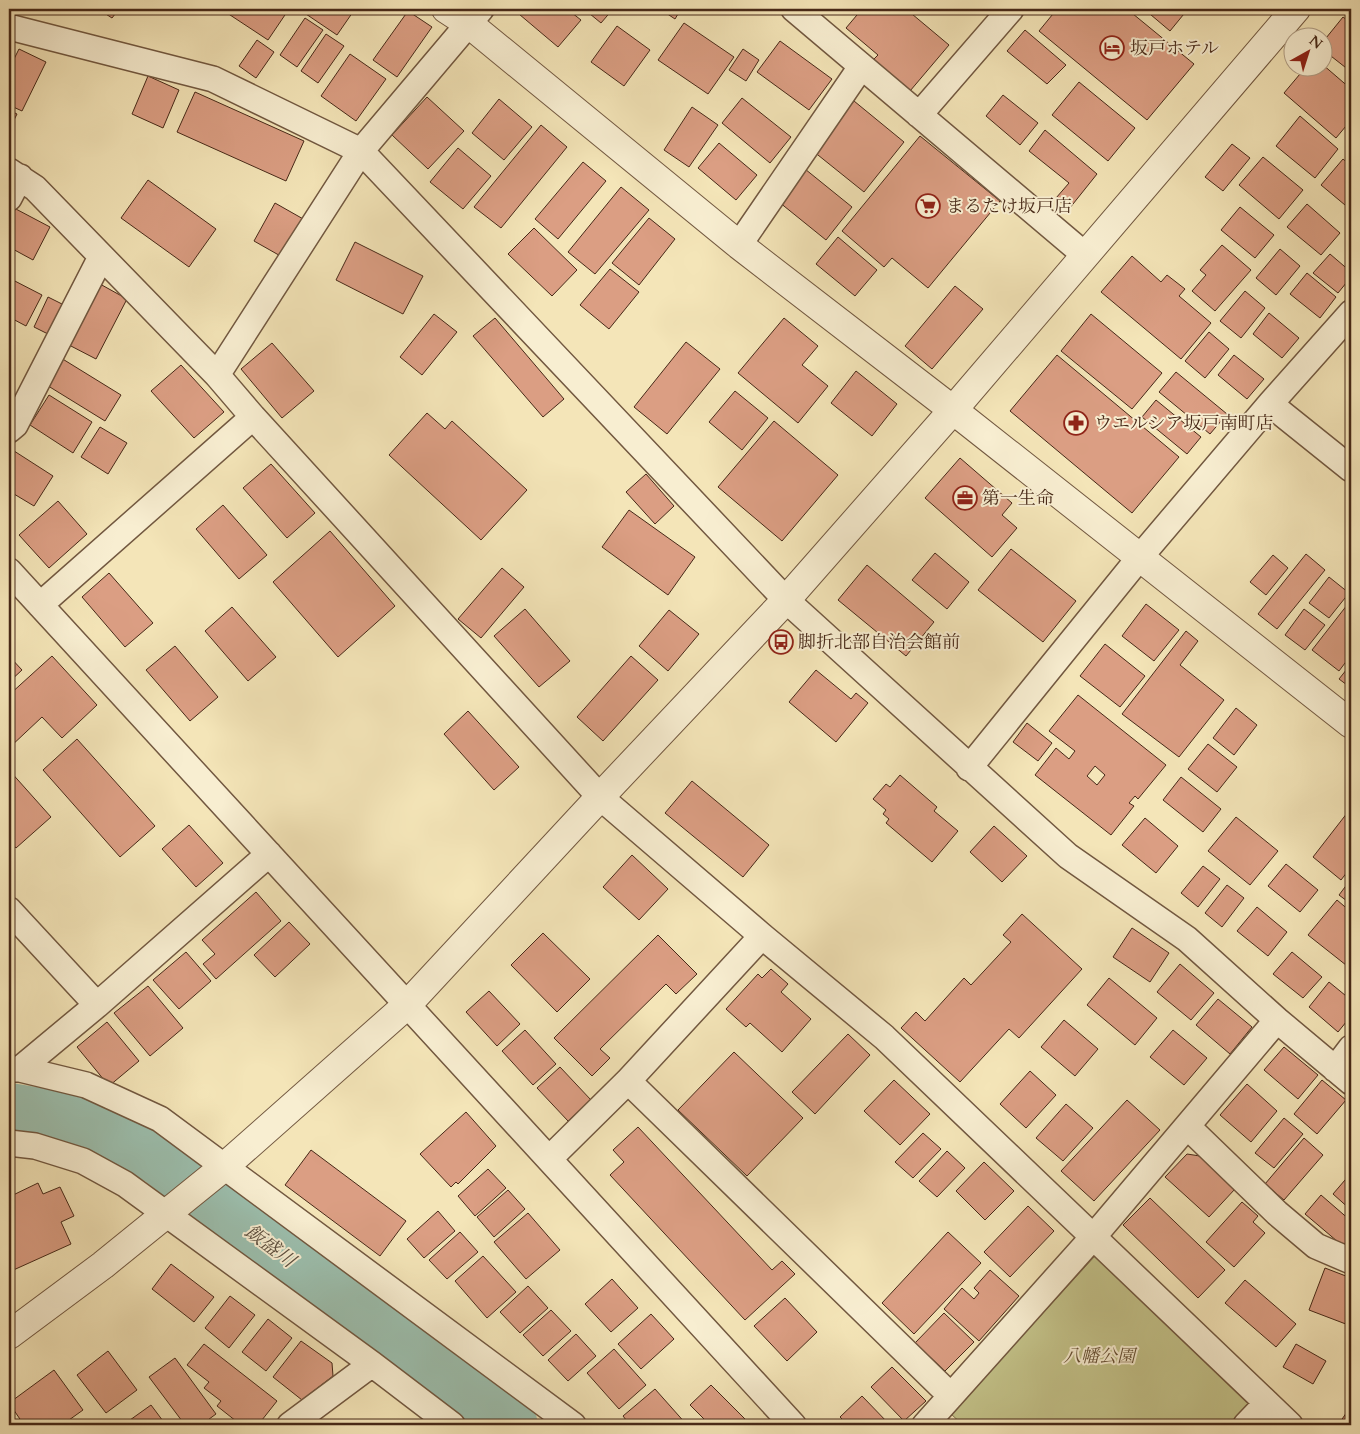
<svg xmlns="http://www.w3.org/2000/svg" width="1360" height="1434" viewBox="0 0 1360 1434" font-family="Cardo,'Noto Serif JP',serif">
<rect width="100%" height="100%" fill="#f4e5b8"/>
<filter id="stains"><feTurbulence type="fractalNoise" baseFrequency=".004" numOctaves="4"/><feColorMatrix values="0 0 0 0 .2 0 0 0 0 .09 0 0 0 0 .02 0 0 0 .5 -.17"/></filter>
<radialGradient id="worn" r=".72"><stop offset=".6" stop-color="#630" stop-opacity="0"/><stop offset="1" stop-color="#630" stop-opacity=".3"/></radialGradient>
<path fill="#c3c289" stroke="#857650" d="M1095,1256L1254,1406L1236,1425H963L951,1414Z"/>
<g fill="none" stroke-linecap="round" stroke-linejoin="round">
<path stroke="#9cbfae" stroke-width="52" d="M9,1109L65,1118L112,1134L160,1160L256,1235L512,1425"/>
</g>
<path fill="#db9e83" stroke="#472918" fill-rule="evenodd" d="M98,9H119L112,18Z
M221,9H289L268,40Z
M306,9H355L337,35L303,12Z
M513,9H567L581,20L558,47Z
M584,9H613L601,23Z
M660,9H681L675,19Z
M862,9H916L912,14L949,45L910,91L873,60L878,55L846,28Z
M1057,9H1127L1194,64L1147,120L1039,31Z
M1144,9H1188L1170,31Z
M408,11L432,27L397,77L373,60Z
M1343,17L1351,23V70L1350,71L1322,49V43Z
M305,18L323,30L297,67L280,55Z
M684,23L734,57L708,94L658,60Z
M617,26L650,50L624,86L591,62Z
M1025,30L1066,65L1047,84L1007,51Z
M326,34L344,46L318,83L301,71Z
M257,40L274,52L256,78L239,66Z
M780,41L832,79L809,110L757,72Z
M19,49L46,62L22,111L9,105V69Z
M743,49L759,60L746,81L729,70Z
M350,54L386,79L356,121L321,96Z
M1322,64L1351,89V120L1336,138L1284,93L1305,68H1322Z
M148,76L179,90L163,128L132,114Z
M1079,82L1135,128L1108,161L1052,115Z
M195,92L304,141L286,181L177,132Z
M1003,95L1038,123L1020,145L986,116Z
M427,97L464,131L428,169L392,135Z
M742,98L791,137L770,163L722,123Z
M499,99L532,127L504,160L472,133Z
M854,101L904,142L864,192L813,151Z
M692,107L718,125L689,167L664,150Z
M9,110L17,114L9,130Z
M1300,116L1338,149L1315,178L1276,146Z
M541,125L567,147L501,228L474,207Z
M1045,130L1097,174L1069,209L1056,198L1069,183L1029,151Z
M920,136L1000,201L928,288L892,258L884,267L842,231Z
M719,143L757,175L736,200L698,168Z
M1232,144L1250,158L1223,191L1205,177Z
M458,148L491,176L463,209L430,182Z
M1263,157L1303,190L1279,219L1239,185Z
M1343,159L1351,166V210L1321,185Z
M583,162L606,181L558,239L535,219Z
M805,169L852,207L826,240L779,202Z
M148,180L216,229L189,267L121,218Z
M621,187L649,210L595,274L568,252Z
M275,203L305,220L284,258L254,241Z
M1307,204L1340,233L1321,255L1287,227Z
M1240,207L1274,235L1255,258L1221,230Z
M14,208L50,227L33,260L9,247V218Z
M649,218L675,239L639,285L612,263Z
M534,228L577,270L552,296L508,254Z
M838,237L877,270L855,296L816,264Z
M355,242L423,276L403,314L336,280Z
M1222,245L1251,270L1215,311L1192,291L1206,275L1200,270Z
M1280,249L1300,266L1276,295L1256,278Z
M1330,254L1351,272V277L1338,293L1313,273Z
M1132,256L1161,282L1167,275L1185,289L1179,296L1211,323L1181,359L1101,292Z
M610,269L639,292L609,329L580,305Z
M1307,273L1336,297L1320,318L1290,294Z
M9,278L42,295L26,326L9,317Z
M100,284L127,299L96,359L69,345Z
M955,286L983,309L932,369L905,346Z
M1245,291L1265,308L1241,338L1220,321Z
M48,297L64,305L50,335L34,327Z
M1269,313L1299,338L1282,358L1253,334Z
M434,314L457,332L422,375L400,357Z
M1091,314L1162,373L1132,409L1061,351Z
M495,318L564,399L543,417L473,336Z
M784,318L818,346L802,365L828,386L798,423L738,373Z
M1209,332L1229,349L1205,378L1185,361Z
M686,342L720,369L667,434L634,407Z
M272,343L314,391L282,418L241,369Z
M1057,355L1179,457L1132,513L1010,411Z
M1234,355L1264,379L1247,399L1218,375Z
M61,358L121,395L105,421L45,384Z
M181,365L224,412L194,438L151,391Z
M856,371L897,404L872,436L831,403Z
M1176,372L1227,414L1210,434L1159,392Z
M735,391L768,418L742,450L709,422Z
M49,395L92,422L73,453L30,425Z
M1156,400L1201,437L1187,454L1142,417Z
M427,413L445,429L452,421L527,490L481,540L389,455Z
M774,421L838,475L782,541L718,487Z
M100,427L127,443L108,474L81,457Z
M11,449L53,476L34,506L9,491V451Z
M960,458L1012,503L1002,515L1017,528L992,557L925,498Z
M271,464L315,513L287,538L243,488Z
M646,474L674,506L655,524L626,492Z
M58,501L87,534L49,568L19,535Z
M223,505L267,555L239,579L196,529Z
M629,510L695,557L668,595L602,547Z
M330,531L395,606L338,657L273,582Z
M1011,549L1076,601L1043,642L978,590Z
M935,553L969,582L947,609L912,580Z
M1306,554L1325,570L1277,629L1258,614Z
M1273,555L1288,568L1266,595L1250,582Z
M867,565L934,622L906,656L838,600Z
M502,568L524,587L481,638L458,619Z
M109,573L153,623L125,647L82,597Z
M1329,577L1349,593L1329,618L1309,603Z
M1351,600V655L1339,671L1312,650Z
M1146,604L1179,630L1154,661L1122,636Z
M232,607L276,657L248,681L205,631Z
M525,609L570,661L539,687L494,636Z
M1304,609L1325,625L1305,650L1285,635Z
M669,610L699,634L668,671L639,646Z
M1186,631L1198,641L1180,665L1224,700L1179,757L1122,714Z
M1105,644L1145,676L1120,707L1080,676Z
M175,646L218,697L190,721L146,670Z
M9,656L22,670L9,682Z
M52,656L97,705L62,738L42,717L9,748V695Z
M631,656L658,680L603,741L577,717Z
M1351,664V688L1339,679Z
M816,670L851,699L856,693L868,703L836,742L789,702Z
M1078,695L1166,765L1138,799L1135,796L1129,803L1134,806L1111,835L1035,775L1056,748L1069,759L1075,751L1049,731ZM1095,766L1105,775L1097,785L1087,776Z
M1236,708L1257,725L1234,755L1213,738Z
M468,711L519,767L494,790L444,734Z
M1027,723L1052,743L1038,761L1013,742Z
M77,739L155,826L120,857L43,770Z
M1208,744L1237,767L1217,792L1188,769Z
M9,770L51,817L16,848L9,840Z
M900,775L937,807L934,811L958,831L932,862L886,823L889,819L883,814L886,810L873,799L886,784L890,787Z
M1181,777L1221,809L1203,832L1163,800Z
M692,781L769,845L743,877L665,813Z
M1351,808V867L1341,880L1313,857Z
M1236,817L1278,851L1250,885L1208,851Z
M1145,818L1178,846L1156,873L1122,845Z
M189,825L223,863L196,887L162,849Z
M994,826L1027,856L1002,882L970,852Z
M632,855L668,889L639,920L603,887Z
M1286,864L1318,890L1300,912L1268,886Z
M1203,866L1220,879L1198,907L1181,893Z
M1351,879V904L1339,895Z
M1227,885L1244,898L1222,927L1205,913Z
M256,892L281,921L216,979L203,964L215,954L202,940Z
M1337,900L1351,912V969L1308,935Z
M1257,907L1287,932L1268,956L1237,931Z
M1022,914L1082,969L1019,1038L1009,1029L960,1082L901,1028L916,1012L925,1021L964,978L971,985L1011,942L1003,935Z
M289,922L310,944L275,977L254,955Z
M1132,928L1169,953L1150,982L1113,957Z
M543,933L590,979L557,1012L511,965Z
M658,935L697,974L676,994L666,984L600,1049L610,1058L592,1076L554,1038Z
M186,952L211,981L179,1009L153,980Z
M1292,952L1322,977L1303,998L1273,974Z
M1180,964L1214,993L1191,1020L1157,992Z
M771,969L788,984L781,992L811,1019L782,1052L750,1023L746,1027L726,1009L758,974L762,978Z
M1109,978L1157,1018L1135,1045L1087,1005Z
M1329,982L1351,1000V1016L1338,1032L1309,1007Z
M148,986L183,1028L150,1056L114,1013Z
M489,991L520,1024L497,1046L466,1012Z
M1218,999L1252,1027L1230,1054L1196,1025Z
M1064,1020L1098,1049L1075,1076L1041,1047Z
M107,1022L139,1061L109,1086L77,1047Z
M525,1030L556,1064L533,1085L502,1051Z
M1173,1030L1207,1058L1184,1085L1150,1057Z
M848,1034L870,1055L815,1114L792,1092Z
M1284,1047L1318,1075L1298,1099L1264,1070Z
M734,1052L803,1118L747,1176L678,1110Z
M560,1067L591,1100L568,1121L537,1088Z
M1030,1071L1056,1095L1026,1128L1000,1104Z
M894,1080L930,1114L900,1145L864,1111Z
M1322,1080L1346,1100L1317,1134L1294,1114Z
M1247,1084L1277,1111L1251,1142L1220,1115Z
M1127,1100L1160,1130L1094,1201L1061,1171Z
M1066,1104L1093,1128L1063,1161L1036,1138Z
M466,1112L496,1146L458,1184L456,1182L451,1187L420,1154Z
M1284,1118L1303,1134L1274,1168L1255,1153Z
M638,1127L772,1270L782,1261L795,1274L745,1320L610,1175L624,1162L613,1150Z
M923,1133L941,1149L913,1178L895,1162Z
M1304,1138L1323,1155L1284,1200L1265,1184Z
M311,1150L406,1221L380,1256L285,1185Z
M947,1151L965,1168L937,1197L919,1181Z
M1187,1154L1200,1156L1235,1189L1209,1217L1165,1177Z
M984,1162L1014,1191L985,1220L956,1191Z
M488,1169L506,1188L475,1216L458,1196Z
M1351,1173V1210L1333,1194Z
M38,1183L43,1194L60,1187L74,1216L61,1222L71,1244L9,1272V1197Z
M508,1190L525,1209L494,1237L477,1217Z
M1321,1195L1351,1221V1239L1344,1247L1305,1214Z
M1150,1198L1225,1270L1198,1298L1123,1225Z
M1242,1202L1258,1216L1253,1222L1265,1233L1234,1267L1206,1242Z
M1028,1206L1054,1231L1010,1277L984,1252Z
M438,1211L455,1231L424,1258L407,1239Z
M528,1213L560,1250L526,1279L494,1242Z
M460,1232L478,1252L447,1279L429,1260Z
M948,1232L981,1263L914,1334L882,1303Z
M483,1256L516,1292L487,1318L455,1281Z
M171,1264L214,1297L194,1322L152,1289Z
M1325,1268L1351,1278V1326L1309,1310Z
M990,1270L1019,1296L979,1341L944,1309L962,1288L974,1299L979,1293L974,1288Z
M612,1279L638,1308L611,1332L585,1304Z
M1245,1280L1296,1324L1276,1347L1225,1303Z
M528,1286L548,1308L520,1333L500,1312Z
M230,1296L255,1315L229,1348L205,1328Z
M785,1298L817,1332L787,1361L754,1326Z
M551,1310L571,1331L543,1356L523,1335Z
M944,1313L974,1342L945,1371L915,1343Z
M651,1314L674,1339L641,1369L618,1344Z
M268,1319L292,1338L266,1371L242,1352Z
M576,1334L596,1356L568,1381L548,1360Z
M301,1341L332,1363L333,1376L302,1400L273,1377Z
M204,1344L277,1401L258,1425H241L217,1406L221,1401L204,1388L209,1382L187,1365Z
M1296,1344L1326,1361L1313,1384L1283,1367Z
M614,1349L646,1385L619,1409L587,1373Z
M108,1351L137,1390L106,1413L77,1375Z
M175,1358L216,1414L201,1425H185L149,1377Z
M892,1367L926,1401L904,1421L871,1387Z
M54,1370L83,1410L62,1425H24L9,1403Z
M711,1385L745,1419L738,1425H710L690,1405Z
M655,1389L687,1425H630L623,1416Z
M862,1396L890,1425H848L840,1417Z
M151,1405L166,1425H123Z
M1351,1406V1425H1338Z"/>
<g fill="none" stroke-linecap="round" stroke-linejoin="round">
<g stroke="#725840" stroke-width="28">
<path id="minor" d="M794,9L1085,255
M9,27L213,79L361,151L786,600L1068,856L1187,939L1277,1020L1351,1082
M919,115L1011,9
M9,171L35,188L217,375L253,417L600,797L762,936L884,1037L1290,1425
M9,198L20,177
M739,245L861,67
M217,375L361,151L481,9
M1270,404L1351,469
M9,430L15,425L101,257
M9,571L793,1425
M40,605L253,417
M969,768L1140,557L1270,404L1351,313
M9,910L97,1005
M9,1069H20L86,1085L160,1119L573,1425
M20,1069L97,1005L269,854
M1335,1069L1351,1048
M628,1081L951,1396
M1188,1127L1277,1213L1316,1246L1351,1261
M9,1143L35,1146L83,1161L125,1184L372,1364L452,1425
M549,1159L628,1081L762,936
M290,1425L372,1364
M925,1425L1094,1236L1277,1020
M1246,1425L1267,1403"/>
</g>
<g stroke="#725840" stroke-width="30">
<path id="tertiary" d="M446,9L469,24L739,245L953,410L1351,724
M9,1335L103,1265L224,1167L407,1005L600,797L786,600L953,410L1296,9"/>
</g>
<use href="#minor" stroke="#f8eed1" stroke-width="25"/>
<use href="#tertiary" stroke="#f8eed1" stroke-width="28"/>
</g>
<defs>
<g id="hotel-ring" transform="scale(1.25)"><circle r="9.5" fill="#f8eed1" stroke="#8f2418" stroke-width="1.5"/><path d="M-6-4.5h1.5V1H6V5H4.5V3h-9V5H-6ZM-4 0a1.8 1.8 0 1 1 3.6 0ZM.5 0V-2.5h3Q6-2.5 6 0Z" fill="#8f2418"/></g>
<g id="supermarket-ring" transform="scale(1.25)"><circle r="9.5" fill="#f8eed1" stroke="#8f2418" stroke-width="1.5"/><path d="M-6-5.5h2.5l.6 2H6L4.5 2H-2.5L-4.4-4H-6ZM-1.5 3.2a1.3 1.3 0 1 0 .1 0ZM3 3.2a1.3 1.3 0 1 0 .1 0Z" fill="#8f2418"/></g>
<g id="pharmacy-ring" transform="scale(1.25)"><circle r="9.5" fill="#f8eed1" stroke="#8f2418" stroke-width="1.5"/><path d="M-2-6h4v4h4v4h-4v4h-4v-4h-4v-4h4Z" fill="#8f2418"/></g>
<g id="office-ring" transform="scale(1.25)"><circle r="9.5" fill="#f8eed1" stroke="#8f2418" stroke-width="1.5"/><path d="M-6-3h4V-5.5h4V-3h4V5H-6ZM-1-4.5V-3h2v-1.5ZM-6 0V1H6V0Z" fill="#8f2418"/></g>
<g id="bus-ring" transform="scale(1.25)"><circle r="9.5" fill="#f8eed1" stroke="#8f2418" stroke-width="1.5"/><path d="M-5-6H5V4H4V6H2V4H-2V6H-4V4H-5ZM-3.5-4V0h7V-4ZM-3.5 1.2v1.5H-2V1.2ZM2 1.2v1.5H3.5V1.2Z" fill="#8f2418"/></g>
</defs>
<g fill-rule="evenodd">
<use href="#hotel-ring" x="1112" y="48"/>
<use href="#supermarket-ring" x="928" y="206"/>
<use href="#pharmacy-ring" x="1076" y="423"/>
<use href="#office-ring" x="965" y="498"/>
<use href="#bus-ring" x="781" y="642"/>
</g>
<g text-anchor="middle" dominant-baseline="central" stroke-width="4" stroke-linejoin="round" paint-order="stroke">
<g font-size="18" fill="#472918" stroke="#f8eed1" text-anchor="start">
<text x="1130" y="48">坂戸ホテル</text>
<text x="946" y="206">まるたけ坂戸店</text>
<text x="1094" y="423">ウエルシア坂戸南町店</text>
<text x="982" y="498">第一生命</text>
<text x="798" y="642">脚折北部自治会館前</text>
</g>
<g font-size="18" font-style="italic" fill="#664f34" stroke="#f8eed1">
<text x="1099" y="1356">八幡公園</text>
</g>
<g font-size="19" font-style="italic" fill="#5c4e3e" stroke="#f8eed1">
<text transform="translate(270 1246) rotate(37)">飯盛川</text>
</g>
</g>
<rect width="1360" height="1434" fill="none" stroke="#f4e5b8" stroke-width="30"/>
<rect x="10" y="10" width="1340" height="1414" fill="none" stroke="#472918" stroke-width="2.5"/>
<rect x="15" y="15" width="1330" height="1404" fill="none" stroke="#472918"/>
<g transform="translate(1308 52) rotate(39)"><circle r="24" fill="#f8eed1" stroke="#b19f87"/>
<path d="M0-4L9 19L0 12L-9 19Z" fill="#8f2418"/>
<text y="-8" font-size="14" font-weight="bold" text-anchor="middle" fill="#472918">N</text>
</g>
<rect width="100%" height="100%" filter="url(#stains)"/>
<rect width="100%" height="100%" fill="url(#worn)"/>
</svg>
